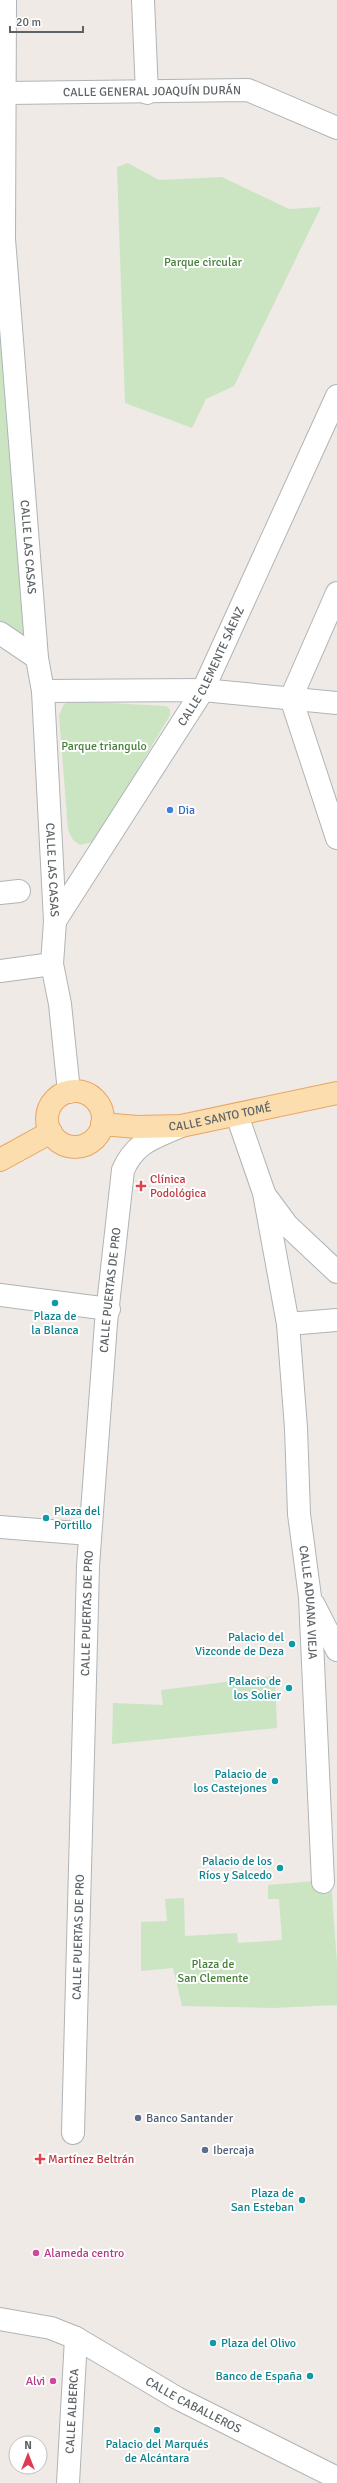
<svg xmlns="http://www.w3.org/2000/svg" width="337" height="2483" viewBox="0 0 337 2483" font-family="Signika,sans-serif">
<rect width="100%" height="100%" fill="#efeae5"/>
<path fill="#cbe5c3" d="M128,163L159,180L222,177L289,209L321,207L234,386L206,399L192,428L125,403L117,167Z
M0,239L37,658L0,631Z
M72,701L166,706L170,709V715L102,830L93,842L80,845L73,840L68,830L59,715L64,704Z
M275,1676L277,1728L112,1744L113,1703L163,1705L161,1690Z
M314,1881L331,1882L337,1963V2005L274,2008L182,2006L173,1968L141,1971V1922L167,1921L165,1899L184,1898L185,1936L237,1933L238,1943L282,1940L279,1899H268V1885Z"/>
<g fill="none" stroke-linecap="round" stroke-linejoin="round">
<g stroke="#b0b4b7" stroke-width="24">
<g id="minor">
<path id="s1" d="M5,0L4,239L37,658L43,691L55,921L52,964L60,1004L69,1092"/>
<path d="M143,0L147,93"/>
<path id="s2" d="M7,93L248,90L337,128"/>
<path d="M337,593L291,698L337,838"/>
<path d="M0,633L37,658"/>
<path d="M43,691L203,690L337,703"/>
<path d="M0,893L19,891"/>
<path id="s3" d="M55,921L203,690L337,396"/>
<path d="M0,971L52,964"/>
<path id="s4" d="M237,1115L264,1193L288,1324L296,1428L299,1514L310,1597L323,1882"/>
<path d="M267,1198L287,1225L337,1272"/>
<path d="M0,1295L109,1309"/>
<path d="M288,1324L337,1320"/>
<path d="M0,1527L90,1534"/>
<path d="M314,1605L337,1650"/>
<path id="s5" d="M73,2133L88,1566L106,1323L123,1170C136,1141 155,1138 181,1126"/>
<path id="s6" d="M0,2319L51,2328L76,2338L177,2398L337,2478"/>
<path id="s7" d="M68,2483L76,2338"/>
</g>
</g>
<g stroke="#eaa563" stroke-width="24">
<g id="major">
<circle cx="75" cy="1119" r="28"/>
<path id="s8" d="M102,1124L137,1127L181,1126L337,1093"/>
<path d="M0,1160L51,1132"/>
</g>
</g>
<use href="#minor" stroke="#fff" stroke-width="22"/>
<use href="#major" stroke="#fbddae" stroke-width="22"/>
</g>
<circle fill="#3f7fe0" stroke="#fff" stroke-width="1.5" cx="170" cy="810" r="4"/>
<g fill="#e0444e" stroke="#fff" stroke-width="1.5">
<path d="M139 1180h4v4h4v4h-4v4h-4v-4h-4v-4h4z"/>
<path d="M38 2153h4v4h4v4h-4v4h-4v-4h-4v-4h4z"/>
</g>
<g fill="#0f9aa8" stroke="#fff" stroke-width="1.5">
<circle cx="55" cy="1303" r="4"/>
<circle cx="46" cy="1518" r="4"/>
<circle cx="292" cy="1644" r="4"/>
<circle cx="289" cy="1688" r="4"/>
<circle cx="275" cy="1781" r="4"/>
<circle cx="280" cy="1868" r="4"/>
<circle cx="302" cy="2200" r="4"/>
<circle cx="213" cy="2343" r="4"/>
<circle cx="310" cy="2376" r="4"/>
<circle cx="157" cy="2430" r="4"/>
</g>
<g fill="#5c6f8a" stroke="#fff" stroke-width="1.5">
<circle cx="138" cy="2118" r="4"/>
<circle cx="205" cy="2150" r="4"/>
</g>
<g fill="#d1479c" stroke="#fff" stroke-width="1.5">
<circle cx="36" cy="2253" r="4"/>
<circle cx="53" cy="2381" r="4"/>
</g>
<g text-anchor="middle" dominant-baseline="central" stroke-width="4" stroke-linejoin="round" paint-order="stroke">
<g font-size="12" fill="#5d6265" stroke="#fff">
<text stroke="none"><textPath href="#s2" startOffset="145">CALLE GENERAL JOAQUÍN DURÁN</textPath></text>
<text stroke="none"><textPath href="#s1" startOffset="548">CALLE LAS CASAS</textPath></text>
<text stroke="none"><textPath href="#s3" startOffset="299">CALLE CLEMENTE SÁENZ</textPath></text>
<text stroke="none"><textPath href="#s1" startOffset="872">CALLE LAS CASAS</textPath></text>
<text stroke="none"><textPath href="#s8" startOffset="119">CALLE SANTO TOMÉ</textPath></text>
<text stroke="none"><textPath href="#s5" startOffset="844">CALLE PUERTAS DE PRO</textPath></text>
<text stroke="none"><textPath href="#s4" startOffset="495">CALLE ADUANA VIEJA</textPath></text>
<text stroke="none"><textPath href="#s5" startOffset="520">CALLE PUERTAS DE PRO</textPath></text>
<text stroke="none"><textPath href="#s5" startOffset="196">CALLE PUERTAS DE PRO</textPath></text>
<text stroke="none"><textPath href="#s6" startOffset="214">CALLE CABALLEROS</textPath></text>
<text stroke="none"><textPath href="#s7" startOffset="72">CALLE ALBERCA</textPath></text>
</g>
<g font-size="12" fill="#458039" stroke="#fff">
<text x="203" y="262">Parque circular</text>
<text x="104" y="746">Parque triangulo</text>
<text x="213" y="1964">Plaza de<tspan x="213" dy="14">San Clemente</tspan></text>
</g>
<g font-size="12" fill="#366cbe" stroke="#fff" text-anchor="start">
<text x="178" y="810">Dia</text>
</g>
<g font-size="12" fill="#be3a42" stroke="#fff" text-anchor="start">
<text x="150" y="1179">Clínica<tspan x="150" dy="14">Podológica</tspan></text>
<text x="48" y="2159">Martínez Beltrán</text>
</g>
<g font-size="12" fill="#0d838f" stroke="#fff" text-anchor="end">
<text x="55" y="1316" text-anchor="middle">Plaza de<tspan x="55" dy="14">la Blanca</tspan></text>
<text x="54" y="1511" text-anchor="start">Plaza del<tspan x="54" dy="14">Portillo</tspan></text>
<text x="284" y="1637">Palacio del<tspan x="284" dy="14">Vizconde de Deza</tspan></text>
<text x="281" y="1681">Palacio de<tspan x="281" dy="14">los Solier</tspan></text>
<text x="267" y="1774">Palacio de<tspan x="267" dy="14">los Castejones</tspan></text>
<text x="272" y="1861">Palacio de los<tspan x="272" dy="14">Ríos y Salcedo</tspan></text>
<text x="294" y="2193">Plaza de<tspan x="294" dy="14">San Esteban</tspan></text>
<text x="221" y="2343" text-anchor="start">Plaza del Olivo</text>
<text x="302" y="2376">Banco de España</text>
<text x="157" y="2444" text-anchor="middle">Palacio del Marqués<tspan x="157" dy="14">de Alcántara</tspan></text>
</g>
<g font-size="12" fill="#4e5e75" stroke="#fff" text-anchor="start">
<text x="146" y="2118">Banco Santander</text>
<text x="213" y="2150">Ibercaja</text>
</g>
<g font-size="12" fill="#b23c85" stroke="#fff" text-anchor="start">
<text x="44" y="2253">Alameda centro</text>
<text x="45" y="2381" text-anchor="end">Alvi</text>
</g>
</g>
<g transform="translate(28 2455)"><circle r="19" fill="#ffffff" stroke="#bec0c1"/>
<path d="M0-3L7 15L0 10L-7 15Z" fill="#e03952"/>
<text y="-6" font-size="11" font-weight="bold" text-anchor="middle" fill="#5d6265">N</text>
</g>
<path d="M10 26v6h73v-6" fill="none" stroke="#5d6265" stroke-width="2"/>
<text x="16" y="26" font-size="12" fill="#5d6265" stroke="#ffffff" stroke-width="3" paint-order="stroke">20 m</text>
</svg>
